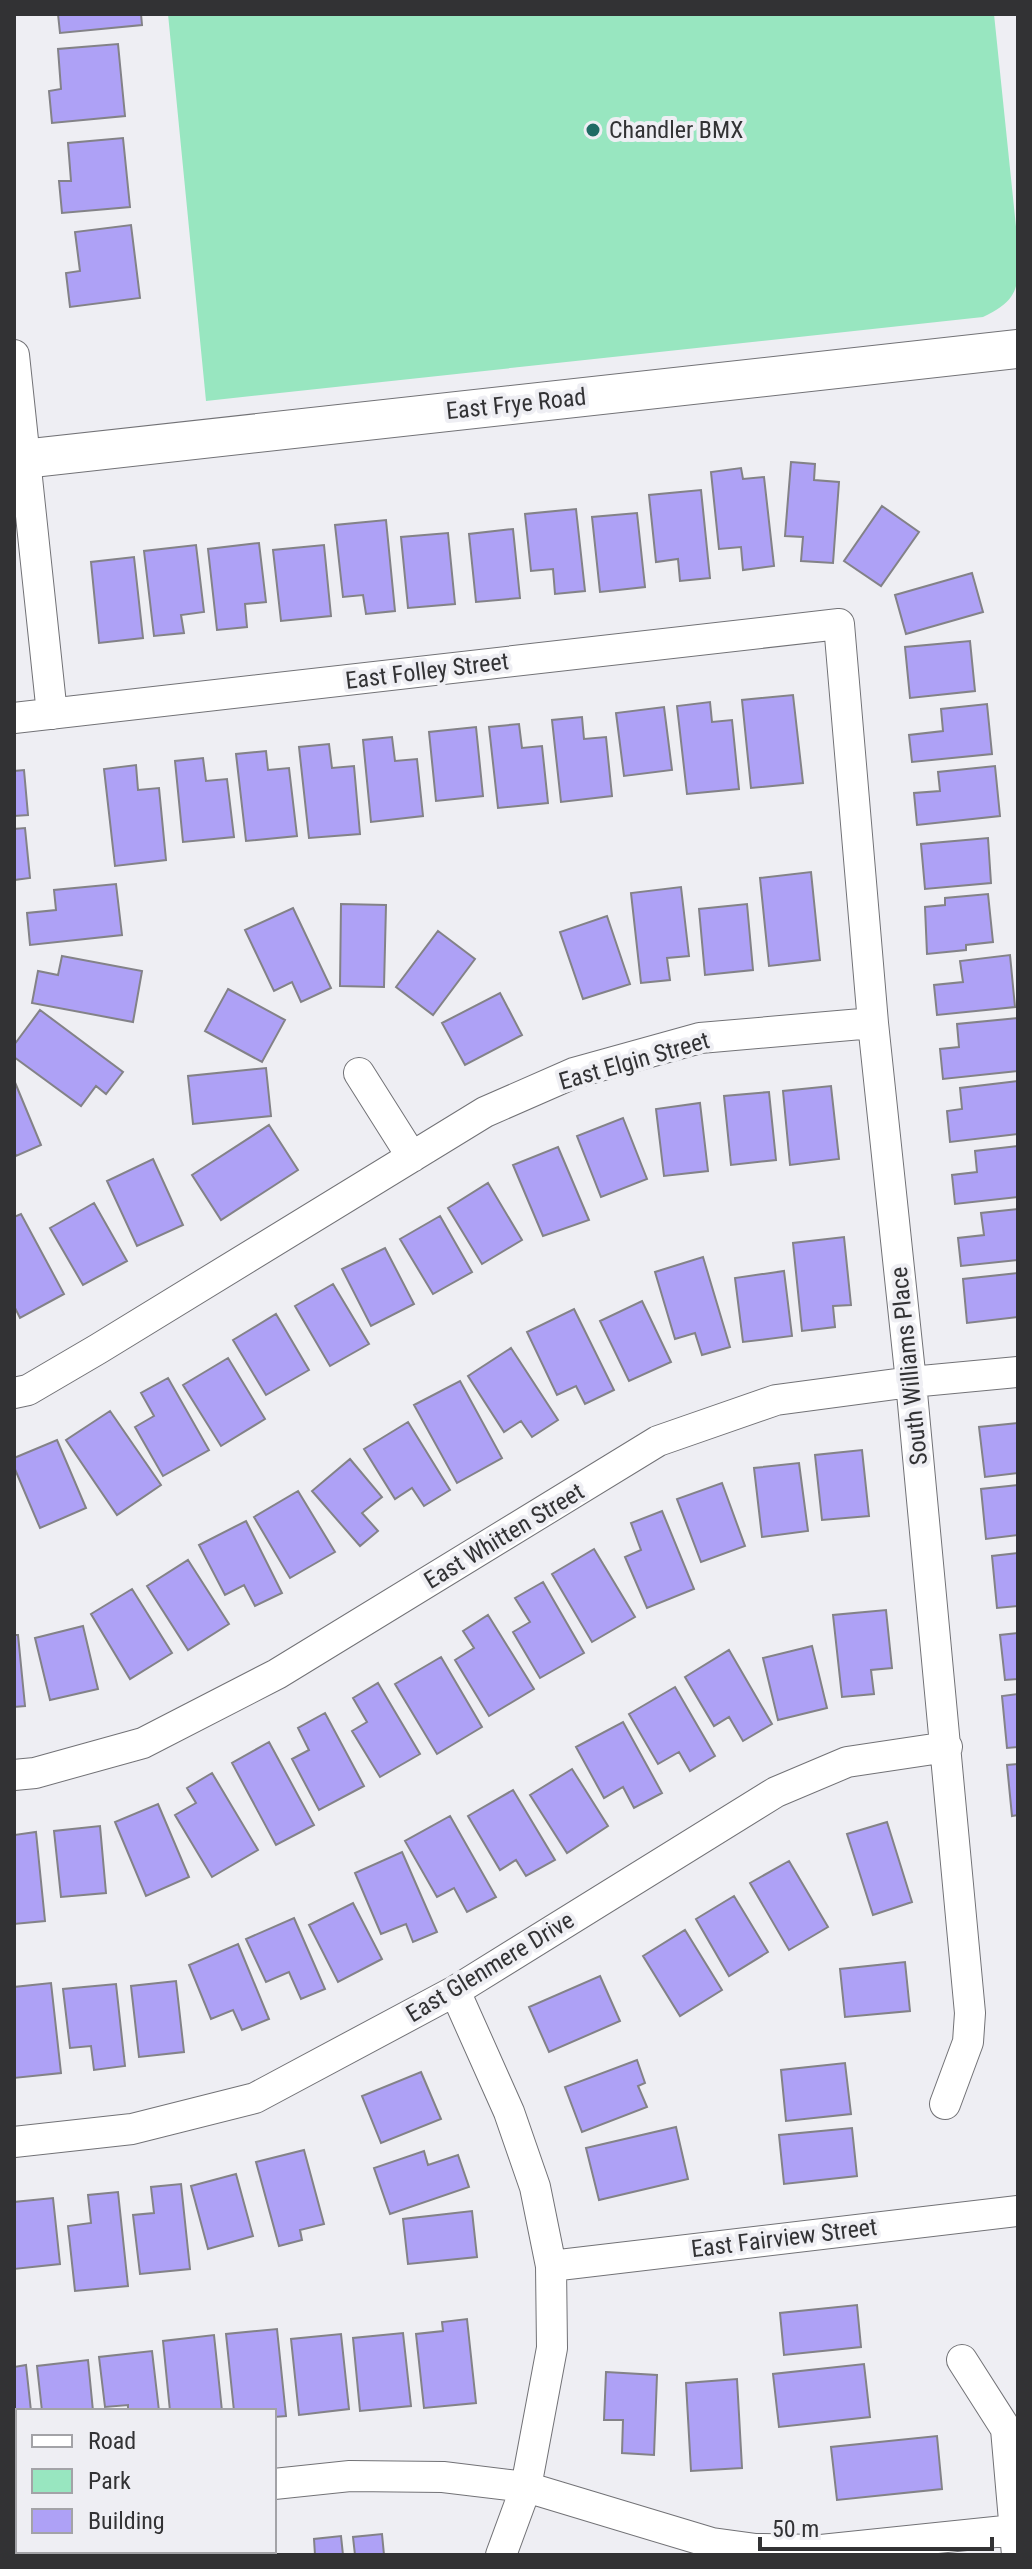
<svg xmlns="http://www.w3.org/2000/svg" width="1032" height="2569" viewBox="0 0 1032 2569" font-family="'Roboto Condensed',sans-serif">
<rect width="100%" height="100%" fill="#eeeef3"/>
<path fill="#98e6c0" d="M168,14H994L1018,246C1018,284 1022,299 983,317L206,401Z"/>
<path fill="#aea1f6" stroke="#838287" stroke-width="2" d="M58,14H141L142,25L60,33Z
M118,44L125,116L52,123L49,91L61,89L58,49Z
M123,138L130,207L62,213L59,181H71L68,143Z
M131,225L140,298L70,307L66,273L80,271L75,232Z
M791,462L815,464L814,480L839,482L833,563L801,561L803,537L785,536Z
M741,468L743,479L764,477L774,566L743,570L741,547L719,549L711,472Z
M701,490L710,578L680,581L678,559L656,562L649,495Z
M882,506L919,532L881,586L844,561Z
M576,509L585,591L555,594L553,569L531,571L525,514Z
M637,513L645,587L600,592L592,517Z
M386,520L395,611L366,614L363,595L343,597L335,525Z
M513,529L520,598L476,602L469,534Z
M448,533L455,604L408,608L401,537Z
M259,543L266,602L245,604L247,627L217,630L208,549Z
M196,545L204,612L181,615L184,633L154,636L144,551Z
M324,545L331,616L281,621L273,550Z
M134,557L143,638L99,643L91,562Z
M972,573L983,612L906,634L895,595Z
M970,641L975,691L910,698L905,647Z
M793,695L803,783L751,788L742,700Z
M710,702L712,722L732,720L739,789L687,794L677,706Z
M987,704L992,754L912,762L909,735L943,731L941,709Z
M664,707L672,770L624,776L616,713Z
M582,717L584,739L606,737L612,796L561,802L552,720Z
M519,724L522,748L542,746L548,803L498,808L489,727Z
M476,727L483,796L436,801L429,732Z
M392,737L395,761L417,759L423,816L371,822L363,740Z
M329,744L332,768L354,766L360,834L309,838L299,747Z
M266,751L268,770L289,768L297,836L246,841L236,754Z
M203,758L206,781L227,779L234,837L183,842L175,761Z
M136,765L138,790L159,788L166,860L115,866L104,769Z
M995,766L1000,816L917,825L914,793L940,791L938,772Z
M24,770L28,815L14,816V771Z
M25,828L30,878L14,880V829Z
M988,838L991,883L925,889L921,844Z
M811,872L820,960L769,966L760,878Z
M116,884L122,935L30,945L27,913L56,910L54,890Z
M681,887L689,956L667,958L670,980L641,983L631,893Z
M988,894L993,942L966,945V950L927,954L925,907L945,905V898Z
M341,904L386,905L384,987L340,986Z
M747,904L753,970L705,975L699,909Z
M293,908L331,988L301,1002L292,982L274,991L245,930Z
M607,916L630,984L583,999L560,932Z
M438,931L475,959L433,1015L396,987Z
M1010,955L1015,1007L937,1015L934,985L963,982L960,961Z
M62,956L142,971L133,1022L32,1003L38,971L58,975Z
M228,989L285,1020L262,1062L205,1031Z
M500,993L522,1035L465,1065L442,1023Z
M40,1010L123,1072L106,1094L96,1086L81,1106L14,1057V1045Z
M1018,1018V1071L943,1079L940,1049L959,1047L957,1024Z
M266,1068L271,1116L193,1124L188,1076Z
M14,1080L41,1145L16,1156L14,1151Z
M1018,1081V1134L950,1142L947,1111L962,1109L960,1088Z
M831,1086L839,1159L790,1165L783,1091Z
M769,1092L776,1160L731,1165L724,1096Z
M700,1103L708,1171L664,1176L656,1109Z
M623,1118L647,1179L601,1197L577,1136Z
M269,1125L298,1170L221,1220L192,1175Z
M1018,1146V1197L955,1204L952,1175L977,1172L975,1151Z
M558,1147L589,1220L543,1236L513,1165Z
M153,1159L183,1225L137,1246L107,1181Z
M488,1183L522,1240L482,1264L448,1208Z
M94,1203L127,1261L83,1285L50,1228Z
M1018,1209V1260L961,1266L958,1238L984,1235L981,1213Z
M21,1214L64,1294L20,1318L14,1306V1217Z
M440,1216L472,1272L433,1294L400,1239Z
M844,1237L851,1305L833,1306L835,1327L802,1331L793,1243Z
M385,1248L414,1304L371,1326L342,1269Z
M703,1257L730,1347L702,1355L695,1333L675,1339L655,1272Z
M784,1271L792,1336L743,1342L735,1278Z
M1018,1273V1317L967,1323L963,1279Z
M333,1284L369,1344L330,1366L295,1306Z
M642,1301L671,1362L629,1381L600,1321Z
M574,1309L614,1390L585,1404L576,1386L557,1395L527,1332Z
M276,1314L309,1370L266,1395L233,1340Z
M511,1348L558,1420L532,1437L521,1421L504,1432L468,1376Z
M228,1358L265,1419L221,1446L183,1385Z
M168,1378L209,1450L163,1476L135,1427L154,1416L141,1393Z
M460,1381L502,1458L457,1483L414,1405Z
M110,1411L161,1485L117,1515L66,1440Z
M408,1422L450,1490L424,1506L412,1488L395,1499L364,1449Z
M1018,1423V1473L985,1477L979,1427Z
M57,1440L86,1508L40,1528L14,1467V1458Z
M862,1450L869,1516L822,1520L815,1455Z
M350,1459L382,1497L362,1513L378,1531L360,1546L312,1491Z
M799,1463L808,1531L762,1537L754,1468Z
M722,1483L745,1546L701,1562L677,1499Z
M1018,1485V1535L986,1539L981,1489Z
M298,1491L335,1552L290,1578L254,1517Z
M662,1511L694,1589L647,1608L625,1557L641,1550L631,1523Z
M246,1521L282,1593L255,1606L244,1585L225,1595L199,1545Z
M594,1549L635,1617L592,1642L552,1574Z
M1018,1553V1606L997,1608L992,1556Z
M188,1560L229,1624L188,1650L147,1586Z
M543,1582L584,1653L540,1678L513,1632L530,1622L515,1598Z
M132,1589L172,1653L130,1679L91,1614Z
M886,1610L892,1668L871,1670L874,1694L842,1697L833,1615Z
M488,1615L534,1689L489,1716L455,1660L474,1648L463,1631Z
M83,1626L98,1689L50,1700L35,1638Z
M1018,1633V1679L1005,1680L1000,1635Z
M14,1635H18L25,1706L14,1707Z
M812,1646L827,1708L778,1720L763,1658Z
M729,1650L772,1724L743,1741L729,1717L714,1726L685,1677Z
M441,1657L482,1727L437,1754L395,1684Z
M378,1683L420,1754L380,1777L352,1731L367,1722L353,1698Z
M675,1687L715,1756L690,1771L679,1752L658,1764L629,1714Z
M1018,1694V1747L1007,1748L1002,1696Z
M325,1713L364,1786L319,1810L292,1759L309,1750L298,1728Z
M623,1722L662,1793L634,1808L623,1787L604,1798L576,1747Z
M269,1742L314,1825L276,1845L232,1763Z
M1018,1764V1815L1012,1816L1007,1765Z
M572,1769L608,1826L567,1853L530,1795Z
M212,1773L258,1850L212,1877L175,1815L196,1803L187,1788Z
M513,1790L555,1860L526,1876L516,1860L500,1870L468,1816Z
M158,1804L189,1877L146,1896L115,1822Z
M450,1816L496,1897L467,1912L454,1888L437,1897L405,1841Z
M887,1822L912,1902L873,1915L847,1834Z
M100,1826L106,1893L61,1897L54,1831Z
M36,1832L45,1921L14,1924V1835Z
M402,1852L437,1932L413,1942L406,1924L381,1934L355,1873Z
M789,1861L828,1927L789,1950L750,1883Z
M734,1896L768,1952L729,1976L696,1919Z
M353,1903L382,1959L338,1982L309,1925Z
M294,1918L325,1989L301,1999L289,1972L266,1982L246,1939Z
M685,1930L722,1990L680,2016L643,1956Z
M238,1944L269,2019L242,2030L233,2010L211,2019L189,1965Z
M905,1962L910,2011L845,2017L840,1969Z
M600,1976L620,2021L549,2052L529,2007Z
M176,1981L184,2052L139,2057L131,1986Z
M51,1983L61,2073L14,2078V1987Z
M116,1984L125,2066L94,2070L91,2046L70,2048L63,1989Z
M637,2060L645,2083L638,2086L647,2107L582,2132L565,2087Z
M845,2063L851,2114L786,2121L781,2070Z
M421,2072L441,2119L381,2143L362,2096Z
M676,2127L688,2179L599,2200L586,2148Z
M852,2128L857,2176L784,2184L779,2135Z
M304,2150L324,2224L300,2230L302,2240L279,2246L256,2162Z
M424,2151L428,2165L458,2155L469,2187L390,2214L374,2168Z
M236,2174L253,2236L208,2249L191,2186Z
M181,2184L190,2269L140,2274L133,2215L154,2213L151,2187Z
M118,2192L128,2286L75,2291L68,2226L91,2223L88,2195Z
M53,2198L60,2264L14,2269V2202Z
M472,2211L477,2257L408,2264L403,2219Z
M857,2305L861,2347L784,2355L780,2313Z
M467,2319L476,2403L424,2408L416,2334L443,2331L442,2322Z
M277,2329L286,2416L274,2417V2411H234L226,2334Z
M403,2333L411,2406L360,2411L353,2338Z
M341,2334L349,2409L299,2415L291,2339Z
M214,2335L222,2411H170L163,2341Z
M152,2351L159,2411H128V2405L105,2407L99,2357Z
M88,2360L93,2411H42L37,2366Z
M864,2364L870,2417L779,2427L773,2374Z
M26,2365L31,2411H18V2444H14V2367Z
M606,2372L657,2375L654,2455L622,2453L623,2420H604Z
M737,2379L742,2468L691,2471L686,2383Z
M937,2436L942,2489L837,2500L831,2447Z
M382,2534L384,2555H355L353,2537Z
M341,2536L343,2555H315L314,2539Z
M228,2551H271L272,2555H229Z"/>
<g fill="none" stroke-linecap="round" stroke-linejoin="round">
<g stroke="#727276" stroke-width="32">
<path id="minor" d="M14,355L52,714
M14,718L839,624L873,1023L911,1382L970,2013L968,2042L945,2104
M359,1073L412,1157
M14,1393L28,1390L98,1349L485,1112L574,1073L700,1038L873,1023
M14,1775L35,1773L143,1743L277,1674L658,1441L776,1400L911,1382L1018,1372
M455,1991L509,2112L535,2187L551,2266L552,2348L526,2487L501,2555
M14,2142L132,2129L255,2098L455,1991L776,1792L847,1762L947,1747
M551,2266L1018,2211
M962,2360L1006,2429L1017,2555
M274,2484L350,2476L443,2477L526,2487L712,2543L756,2549L821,2550L1014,2530
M14,2511H18"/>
</g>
<g stroke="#727276" stroke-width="40">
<path id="tertiary" d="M14,460L1018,349"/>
</g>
<use href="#minor" stroke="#fff" stroke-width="30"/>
<use href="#tertiary" stroke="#fff" stroke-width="38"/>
</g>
<circle fill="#206a64" stroke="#eeeef3" stroke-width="3" cx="593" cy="130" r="8"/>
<g text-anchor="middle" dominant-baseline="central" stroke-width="8" stroke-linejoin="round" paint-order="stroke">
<g font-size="24" fill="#323234" stroke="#eeeef3" text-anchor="start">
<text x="609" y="130">Chandler BMX</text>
</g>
<g font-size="24" fill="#323234" stroke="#eeeef3">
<text transform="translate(516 404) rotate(-6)">East Frye Road</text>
<text transform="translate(427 671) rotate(-7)">East Folley Street</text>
<text transform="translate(634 1061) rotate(-16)">East Elgin Street</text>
<text transform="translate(909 1366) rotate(-96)">South Williams Place</text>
<text transform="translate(504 1536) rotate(-31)">East Whitten Street</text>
<text transform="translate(490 1967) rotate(-31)">East Glenmere Drive</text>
<text transform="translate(784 2238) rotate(-7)">East Fairview Street</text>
</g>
</g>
<rect width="1032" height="2569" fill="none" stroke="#323234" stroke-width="32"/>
<rect x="16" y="2409" width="260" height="144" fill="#eeeef3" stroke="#a3a3a7" stroke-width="2"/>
<rect x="32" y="2435" width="40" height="12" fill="#ffffff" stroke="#a3a3a7" stroke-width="2"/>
<text x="88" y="2449" font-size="24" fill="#323234">Road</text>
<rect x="32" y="2469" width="40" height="24" fill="#98e6c0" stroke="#a3a3a7" stroke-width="2"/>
<text x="88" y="2489" font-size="24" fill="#323234">Park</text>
<rect x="32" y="2509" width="40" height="24" fill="#aea1f6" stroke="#a3a3a7" stroke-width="2"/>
<text x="88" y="2529" font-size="24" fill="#323234">Building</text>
<path d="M760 2537v12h232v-12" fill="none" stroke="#323234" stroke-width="4"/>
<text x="772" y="2537" font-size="24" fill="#323234" stroke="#eeeef3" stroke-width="6" paint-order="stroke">50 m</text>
</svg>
